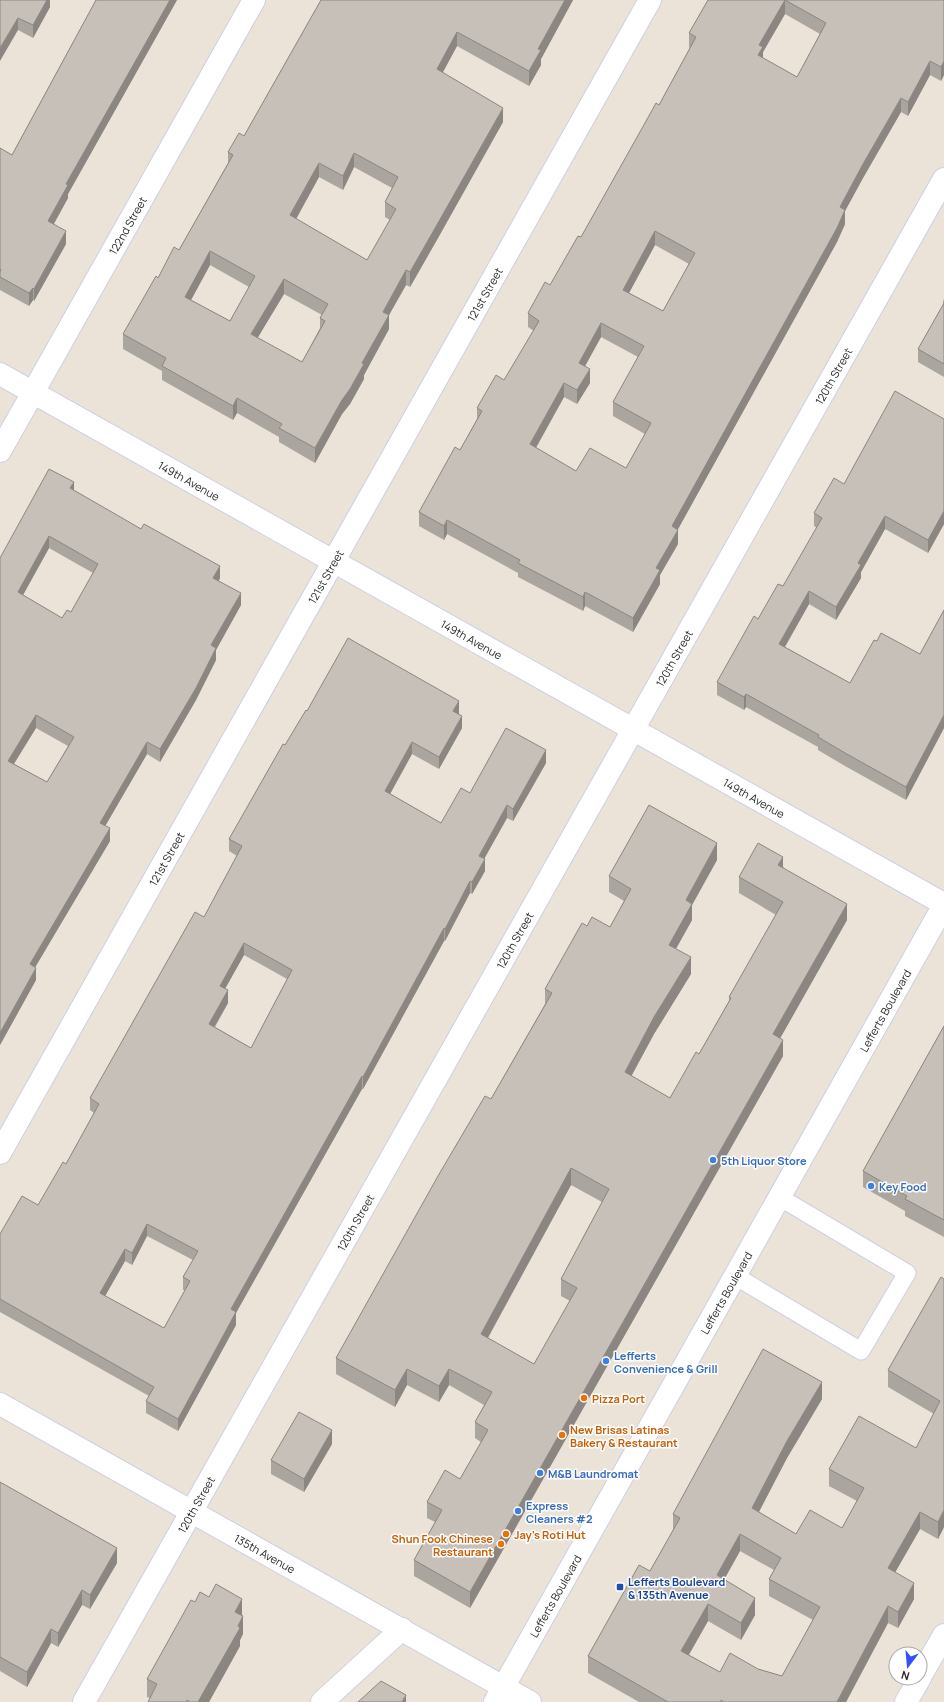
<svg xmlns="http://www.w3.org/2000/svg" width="944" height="1702" viewBox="0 0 944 1702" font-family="Manrope,sans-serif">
<rect width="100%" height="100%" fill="#ebe3d8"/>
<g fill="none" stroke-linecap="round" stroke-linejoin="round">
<g stroke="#cdd0e2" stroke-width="19">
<path id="lane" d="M735,1276L861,1351L907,1273L779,1197"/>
</g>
<g stroke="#cdd0e2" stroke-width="24">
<g id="street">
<path id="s1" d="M0,374L944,904"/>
<path id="s2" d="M0,451L254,0"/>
<path id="s3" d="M0,1153L650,0"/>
<path id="s4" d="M0,1404L530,1702"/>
<path d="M920,1677L944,1635"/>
<path id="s5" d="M84,1702L944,179"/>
<path d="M322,1702L402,1629"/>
<path d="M906,1702L920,1678"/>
</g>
</g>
<g stroke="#cdd0e2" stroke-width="24">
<g id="secondary">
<path id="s6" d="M495,1702L944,905"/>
</g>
</g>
<use href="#lane" stroke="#fff" stroke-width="17"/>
<use href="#street" stroke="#fff" stroke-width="22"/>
<use href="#secondary" stroke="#fff" stroke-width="22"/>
</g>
<path fill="#aaa59e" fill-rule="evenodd" d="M0,0H50V7L33,38L18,30Z
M96,0H177L68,194V198L54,224L66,244L34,301L33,300L29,306L0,290V148L12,155Z
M321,0H573L541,59V65L529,86L457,46L443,72L503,122L438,238L410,287L406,285L389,315V329L364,375V379L350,404L342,414L315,463L279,442V437L237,413L233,420L162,380V371L123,349V334L158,278L179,250L228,163V152L244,136ZM354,167L392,188L385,202V217L390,220L367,260L296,219L319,177L343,190ZM210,265L249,287L230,321L191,300ZM284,294L322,315L320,318V328L302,362L257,338Z
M708,0H944V75L941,81L930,75L908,116L901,112L863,178L845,211V224L837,242L678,529V544L660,575V584L633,632L585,606L583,611L518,577V573L447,534L444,540L419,526V512L460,450L477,419V408L504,380L534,331L528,327V313L550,285L581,237L659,105L690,48L689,47V33ZM785,14L820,34L797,77L763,58V52ZM655,245L689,264L663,311L629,293ZM601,337L638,357L613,402V416L645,434L626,468L576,471L536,448L564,397L577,404L590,383L585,366Z
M944,299V377L918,362V349L943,305V301Z
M944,419V524L928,553L885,529L861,572V578L836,620L809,604L785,647L850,683L877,641L920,654L944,610V728L906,800L845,766L818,750V747L746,707L744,710L717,695V682L758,619L783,586L817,528L814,526V513L844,484Z
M74,490L220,578L219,581L241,605L216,650V660L196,700L160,762L147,754L105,826L110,841L35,967L36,980L0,1045V558ZM49,548L93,573L71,612L62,618L23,595ZM36,728L68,746L47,782L14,764Z
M307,711L459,714L462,728L439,769L412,754L390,794L441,823L470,793L546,763L513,821L507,818L484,859L485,871L472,894L470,893L445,941H444L363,1089H362L236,1312V1325L178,1431L146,1413V1401L149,1396L0,1312V1234L38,1205L66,1164L94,1113L90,1110V1098L204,917L237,856L229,851V839L285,745ZM244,955L287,979L251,1048L215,1027L228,1003L225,988ZM147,1236L193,1260L183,1277V1290H185L164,1328L105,1296L125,1261L132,1265Z
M717,860L692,905V920L676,949L691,974L654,1034L631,1076L670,1098L699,1054L729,1001V997L776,915L739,893V877L783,867L847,920L780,1038L783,1056L470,1608L414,1576V1560L435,1522L427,1518V1502L460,1479L481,1442L475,1438V1422L484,1405L449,1385L439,1402L407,1385L395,1407L336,1374V1358L491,1099L545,1004V989L587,926L610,927L624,901L609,892V876ZM571,1185L602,1202L561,1279V1296L570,1301L534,1364L488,1338Z
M944,1026V1237L905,1216V1211L863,1187V1171Z
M944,1279V1527L938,1539L920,1529L895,1572L914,1599L898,1628L888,1623L846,1702H639L588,1673V1656L650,1571L673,1530V1514L822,1399L787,1458L759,1512L796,1534L842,1528L857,1501L829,1486V1469L916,1448L934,1414L888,1387V1370ZM740,1551L774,1570L769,1579V1596L813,1620L782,1676L758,1669L720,1672L689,1655L708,1621L741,1640L755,1615L724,1580Z
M332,1444L304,1492L271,1474V1460Z
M0,1482L117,1563L90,1609L82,1605L58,1647L51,1643L27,1687L0,1671Z
M195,1602L242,1615L243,1634L240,1640V1646L209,1702H148L150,1698L147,1697V1679Z"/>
<path fill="#8b8681" d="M47,0H50V7L33,38V25Z
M170,0H177L68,194V198L48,234V221L66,184Z
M565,0H573L541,59V65L529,86V71L538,49Z
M785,0V14L763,52V61L758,69L759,45Z
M18,18V30L0,61V48Z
M457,32V46L437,83V69Z
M930,61V75L908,116V102Z
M944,61V75L941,81V67Z
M901,98V112L863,178L845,211V224L837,242L672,540V526L840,207L863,164Z
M503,108V122L438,238L410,287V272Z
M354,153V167L343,190V176Z
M319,163V177L290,230V215Z
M66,231V244L34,301V289Z
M655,231V245L623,304V290Z
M210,251V265L185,311V297Z
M406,270V285L389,315V329L364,375V379L350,404L342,414L315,463V448L383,312Z
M284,279V294L251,349V334Z
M33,288V300L29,306V293Z
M601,323V337L579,377V363Z
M590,369V383L577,404V390Z
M564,383V397L530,458V444Z
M237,398V413L233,420V406Z
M74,482V494L70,488Z
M944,511V524L928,553V540Z
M885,516V529L861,572V578L836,620V607L858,563Z
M447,520V534L444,540V526Z
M678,530V544L660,575V584L633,632V618L656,568Z
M49,536V548L18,604V592Z
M220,566V578L213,590V578Z
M809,591V604L779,657V644Z
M585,592V606L583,611V597Z
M241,593V605L216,650V660L196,700L160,762V749L211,645Z
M746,694V707L744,710V697Z
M459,701V714L453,724V711Z
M36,715V728L8,773V761Z
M944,715V728L906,800V787Z
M462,716V728L439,769V757Z
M147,742V754L100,835V823Z
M412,742V754L385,803V791Z
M546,750V763L513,821V809Z
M507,805V818L479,868V856Z
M110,828V841L30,976V964Z
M717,843V860L692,905V920L669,961V945L686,900Z
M783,857V873L778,865Z
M485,859V871L472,894V882Z
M470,881V893L445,941V929Z
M847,904V920L773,1051V1034Z
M444,928V941L363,1089V1077Z
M244,943V955L220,998V986Z
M691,957V974L654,1034L625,1088V1072L654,1017Z
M36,968V980L0,1045V1033Z
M228,990V1003L209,1036V1024Z
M783,1040V1056L470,1608V1592Z
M362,1076V1089L231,1322V1309Z
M571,1168V1185L481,1350V1334Z
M147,1224V1236L132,1265V1253Z
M125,1249V1261L100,1305V1293Z
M236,1312V1325L178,1431V1419Z
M407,1369V1385L395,1407V1390Z
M449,1369V1385L439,1402V1386Z
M822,1382V1399L787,1458L752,1525V1508L787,1441Z
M332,1430V1444L304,1492V1479Z
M944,1510V1527L938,1539V1522Z
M920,1512V1529L888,1585V1568Z
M740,1534V1551L717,1592V1575Z
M117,1548V1563L90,1609V1595Z
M914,1583V1599L898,1628V1612Z
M82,1590V1605L58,1647V1633Z
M755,1598V1615L741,1640V1623Z
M242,1599V1618L235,1612Z
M708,1604V1621L681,1668V1651Z
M888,1606V1623L846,1702H837Z
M243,1616V1634L240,1640V1646L209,1702H198Z
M51,1629V1643L27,1687V1672Z
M406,1695V1702H402Z"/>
<path fill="#c6c0b8" stroke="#8b8681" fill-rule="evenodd" d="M0,0H47L33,25L18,18L0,48Z
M96,0H170L66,184L68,185L48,221L66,231L34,289L33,288L29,293L0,277V272L1,270L0,269V148L12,155Z
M321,0H565L538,49L541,50L529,71L457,32L437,69L503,108L438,223L410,272L406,270L383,312L389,315L362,363L364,364L350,389L342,400L315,448L279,428L282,424L237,398L233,406L162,366L166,358L123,334L156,276L158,278L174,247L179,250L233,155L228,152L239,133L244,136ZM354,153L398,177L385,202L396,209L367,260L290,215L319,163L343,176ZM210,251L255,276L230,321L185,297ZM284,279L328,304L320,318L325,321L302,362L251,334Z
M708,0H785L759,45L763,47L758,55L797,77L826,23L785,0H944V61L941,67L930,61L908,102L901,98L863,164L840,207L845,210L837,228L672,526L678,530L656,568L660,570L633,618L585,592L583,597L518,563L520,560L447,520L444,526L419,512L455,447L460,450L482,411L477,408L496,375L504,380L539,321L528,313L545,282L550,285L578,236L581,237L650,114L656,103L659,105L696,37L689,33ZM655,231L695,253L663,311L623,290ZM601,323L644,346L613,402L651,423L626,468L590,448L576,471L530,444L564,383L577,390L590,369L579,363Z
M944,303V364L918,349Z
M895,391L944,419V511L928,540L885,516L858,563L861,565L836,607L809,591L779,644L850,683L874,640L877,641L881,633L920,654L944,610V715L906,787L845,753L818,737L819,735L746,694L744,697L717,682L754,616L758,619L778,584L783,586L822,518L814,513L834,478L844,484Z
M49,469L74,482L70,488L117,515L141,529L144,524L220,566L213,578L241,593L211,645L216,648L196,688L160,749L147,742L100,823L110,828L30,964L36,968L0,1033V558ZM49,536L98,564L71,612L67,610L62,618L18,592ZM36,715L74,737L47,782L8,761Z
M348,638L459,701L453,711L462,716L439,757L412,742L385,791L441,823L461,788L470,793L506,728L546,750L513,809L507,805L479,856L485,859L472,882L470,881L445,929L444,928L363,1077L362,1076L231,1309L236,1312L178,1419L146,1401L154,1387L0,1299V1234L22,1196L38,1205L63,1162L66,1164L99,1104L90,1098L195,912L204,917L242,846L229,839L283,744L285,745L306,710L307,711ZM244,943L292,970L251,1048L209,1024L228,990L220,986ZM147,1224L198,1251L183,1277L190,1281L164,1328L100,1293L125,1249L132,1253Z
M649,805L717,843L686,900L692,904L669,945L691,957L654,1017L625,1072L670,1098L696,1052L699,1054L731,998L729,997L783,902L739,877L758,843L783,857L778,865L847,904L773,1034L783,1040L470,1592L414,1560L442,1510L427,1502L445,1470L460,1479L488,1430L475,1422L492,1392L449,1369L439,1386L407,1369L395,1390L336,1358L438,1176L485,1096L491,1099L552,993L545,989L582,923L587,926L592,917L610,927L631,889L609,876ZM571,1168L609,1189L561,1279L577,1288L534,1364L481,1334Z
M944,1026V1220L905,1199L907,1196L863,1171Z
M941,1277L944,1279V1510L938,1522L920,1512L888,1568L914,1583L898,1612L888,1606L837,1702H724L721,1700V1702H668L588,1656L639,1565L650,1571L680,1518L673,1514L763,1349L822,1382L787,1441L752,1508L796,1534L810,1510L842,1528L864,1488L829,1469L859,1416L916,1448L940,1401L888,1370ZM740,1534L781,1558L769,1579L820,1607L782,1676L758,1669L730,1653L720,1672L681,1651L708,1604L741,1623L755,1598L717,1575Z
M299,1412L332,1430L304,1479L271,1460Z
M0,1482L117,1548L90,1595L82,1590L58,1633L51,1629L27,1672L0,1657Z
M216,1584L242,1599L235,1612L243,1616L238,1626L240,1628L198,1702H190L187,1700L186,1702H148L157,1684L147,1679L191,1600L195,1602L200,1592L209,1597Z
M381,1681L406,1695L402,1702H358Z"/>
<g fill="#3f7fe0" stroke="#fff" stroke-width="1.5">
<circle cx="713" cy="1160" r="4"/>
<circle cx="871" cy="1186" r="4"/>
<circle cx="606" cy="1361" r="4"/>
<circle cx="540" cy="1473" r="4"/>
<circle cx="518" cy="1511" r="4"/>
</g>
<g fill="#e8710a" stroke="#fff" stroke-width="1.5">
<circle cx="584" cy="1398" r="4"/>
<circle cx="562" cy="1435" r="4"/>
<circle cx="506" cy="1534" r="4"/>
<circle cx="501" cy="1544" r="4"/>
</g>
<rect fill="#1a4fb4" stroke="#fff" stroke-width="1.5" x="616" y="1583" width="8" height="8" rx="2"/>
<g text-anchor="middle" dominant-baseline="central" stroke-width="3" stroke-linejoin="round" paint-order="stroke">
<g font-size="11" fill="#272727" stroke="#fff">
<text stroke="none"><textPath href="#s2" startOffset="259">122nd Street</textPath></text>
<text stroke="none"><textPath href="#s3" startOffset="986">121st Street</textPath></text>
<text stroke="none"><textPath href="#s5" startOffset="1523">120th Street</textPath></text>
<text stroke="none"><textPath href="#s1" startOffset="217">149th Avenue</textPath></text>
<text stroke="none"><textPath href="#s3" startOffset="662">121st Street</textPath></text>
<text stroke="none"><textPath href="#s1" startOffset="541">149th Avenue</textPath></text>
<text stroke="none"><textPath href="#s5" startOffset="1199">120th Street</textPath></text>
<text stroke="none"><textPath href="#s1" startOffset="865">149th Avenue</textPath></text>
<text stroke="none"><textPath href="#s3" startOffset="338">121st Street</textPath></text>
<text stroke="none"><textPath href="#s5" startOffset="875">120th Street</textPath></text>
<text stroke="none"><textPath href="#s6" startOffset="794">Lefferts Boulevard</textPath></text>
<text stroke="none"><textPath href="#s5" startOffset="551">120th Street</textPath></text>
<text stroke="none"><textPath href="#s6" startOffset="470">Lefferts Boulevard</textPath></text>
<text stroke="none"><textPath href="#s5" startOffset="227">120th Street</textPath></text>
<text stroke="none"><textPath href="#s4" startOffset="304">135th Avenue</textPath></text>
<text stroke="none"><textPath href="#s6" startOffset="122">Lefferts Boulevard</textPath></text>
</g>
<g font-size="11" font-weight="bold" fill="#366cbe" stroke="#fff" text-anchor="start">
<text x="721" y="1160">5th Liquor Store</text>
<text x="879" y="1186">Key Food</text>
<text x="614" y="1355">Lefferts<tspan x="614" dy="13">Convenience &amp; Grill</tspan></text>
<text x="548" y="1473">M&amp;B Laundromat</text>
<text x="526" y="1505">Express<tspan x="526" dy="13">Cleaners #2</tspan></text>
</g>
<g font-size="11" font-weight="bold" fill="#c56008" stroke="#fff" text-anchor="start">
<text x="592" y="1398">Pizza Port</text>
<text x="570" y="1429">New Brisas Latinas<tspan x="570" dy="13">Bakery &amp; Restaurant</tspan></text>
<text x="514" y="1534">Jay's Roti Hut</text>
<text x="493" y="1538" text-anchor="end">Shun Fook Chinese<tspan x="493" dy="13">Restaurant</tspan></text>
</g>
<g font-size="11" font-weight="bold" fill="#164399" stroke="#fff" text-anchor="start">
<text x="628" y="1581">Lefferts Boulevard<tspan x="628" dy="13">&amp; 135th Avenue</tspan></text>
</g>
</g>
<g transform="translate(908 1666) rotate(196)"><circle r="19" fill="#ffffff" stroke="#a9a9a9"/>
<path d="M0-3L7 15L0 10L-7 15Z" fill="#3151ff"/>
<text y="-6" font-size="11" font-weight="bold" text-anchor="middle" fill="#272727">N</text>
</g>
</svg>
